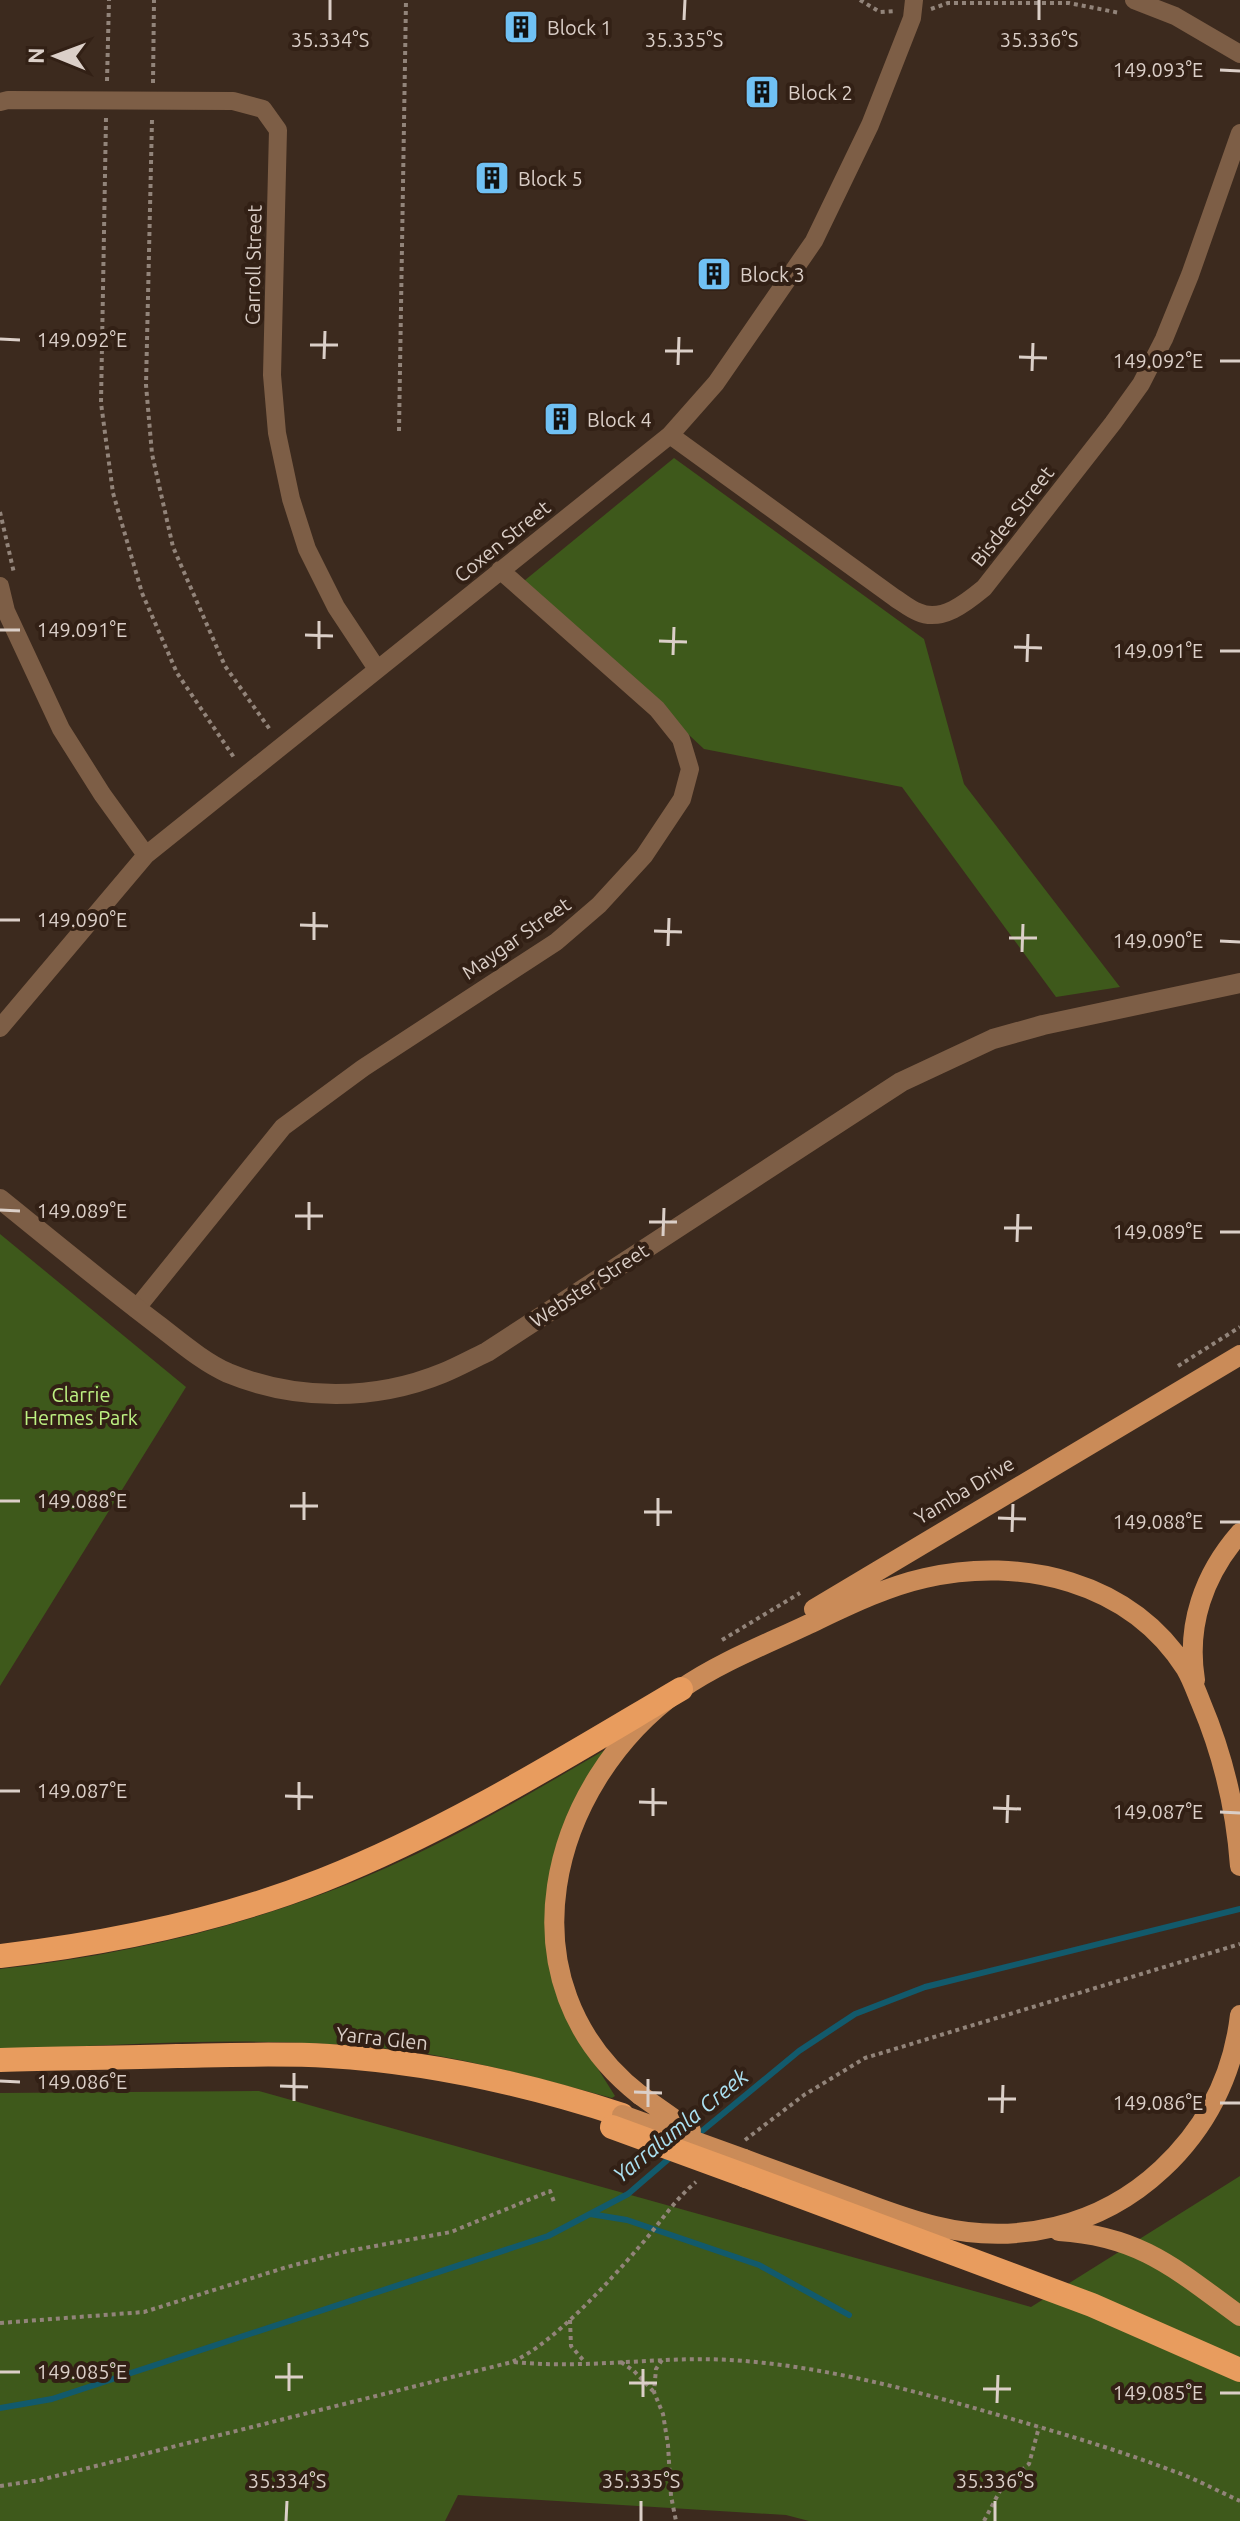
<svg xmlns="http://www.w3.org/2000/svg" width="1240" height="2521" viewBox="0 0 1240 2521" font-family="Ubuntu,sans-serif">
<rect width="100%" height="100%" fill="#3c2a1e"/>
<path fill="#3e591b" d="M674,458L924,639L964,784L1120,987L1056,997L902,787L704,749L524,581Z
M0,1234L186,1387L0,1686Z
M610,1747L551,1884L578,2037L615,2096L612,2098C536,2078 461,2056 382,2048C255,2035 127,2045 0,2050V1969C134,1954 262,1923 386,1868C463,1834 536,1790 610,1747Z
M259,2091L1031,2307L1240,2176V2521H809L786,2515L458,2495L445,2521H0V2093Z"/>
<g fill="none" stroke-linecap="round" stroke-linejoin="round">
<path stroke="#125a6c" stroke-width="6" d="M696,2136L799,2051L855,2014L925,1987L1240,1909
M590,2214L627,2220L759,2265L849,2315
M0,2408L52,2399L548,2236L628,2194L672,2156"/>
<path stroke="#92847a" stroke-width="4" stroke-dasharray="4 4" stroke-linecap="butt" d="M860,0L880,12L895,11
M931,9L948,3H1069L1120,13
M107,81L109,0
M153,83L154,0
M106,118L101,403L113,493L142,593L177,673L235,759
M152,120L146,385L152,454L173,547L225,666L271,731
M399,431L406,0
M0,512L14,573
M1178,1366L1240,1327
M722,1640L800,1593
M745,2140L804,2095L865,2058L1240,1944
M570,2320L571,2346L584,2361
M0,2323L144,2312L287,2267L348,2251L451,2232L550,2191L554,2202
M662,2360L656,2369L654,2392L663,2414L668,2445L671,2496L676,2521
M514,2362C591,2370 668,2354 745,2361C827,2368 909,2389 988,2412C1050,2430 1113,2448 1173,2471C1196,2479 1218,2491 1240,2501
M621,2362L634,2371L653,2391
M0,2486L40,2480L512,2362C553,2344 609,2282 639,2247C659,2225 673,2201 696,2182
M984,2521L1002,2487L1029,2464L1039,2427"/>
<path stroke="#7d5e46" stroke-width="18" d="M1134,0L1175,16L1240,54
M0,102L8,100L233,101L263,109L278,130L272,375L277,433L291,499L307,549L336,607L377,669
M670,435L895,598C903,603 910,609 918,612C942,623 967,602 984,588L1113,423L1141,384L1164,339L1190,275L1240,133
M0,586L6,611L61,729L102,794L146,855
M0,1028L146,855L670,435L716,383L814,241L870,125L912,18L914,0
M136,1309L283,1127L363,1068L556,942L599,905L644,856L682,799L690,769L681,739L657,709L500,570"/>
<path stroke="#7d5e46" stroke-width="20" d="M0,1199C52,1241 104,1284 158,1325C179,1341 203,1362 228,1373C296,1401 375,1401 443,1373C458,1367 472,1359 487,1352L901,1082L993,1039L1043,1025L1240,983"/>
<path stroke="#ca8b58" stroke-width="20" d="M814,1609L1240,1355
M1195,1680C1186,1625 1204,1574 1240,1533
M640,2095C498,1984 547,1784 681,1689C720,1662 767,1644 809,1624C847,1606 885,1587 925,1578C1021,1556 1130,1581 1186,1669C1192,1679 1196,1691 1201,1703C1223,1755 1236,1810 1240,1866
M744,2159C779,2172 813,2184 848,2197C876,2207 905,2219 935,2226C1016,2246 1100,2227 1162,2169C1206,2128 1233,2075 1240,2015
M1059,2231C1141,2236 1177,2270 1240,2316"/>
<path stroke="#e89c5e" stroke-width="24" d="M0,1956C111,1943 219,1921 323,1880C449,1830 564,1758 681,1689
M0,2060C59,2058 118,2058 177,2056C228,2055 278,2053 329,2056C429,2062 527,2084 622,2115
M746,2176L1092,2305L1240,2370"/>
<path stroke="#ca8b58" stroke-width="20" d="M640,2095L691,2131
M622,2115L744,2159"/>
<path stroke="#e89c5e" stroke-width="24" d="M612,2127L746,2176"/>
</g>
<path fill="none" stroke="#dbcfc8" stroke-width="3" d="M330,20V0M684,20L685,0M1039,20V0M1220,70L1240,71M0,339L20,340M310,345H338M665,351H693M1019,357L1047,358M324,359L325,331M1220,361H1240M678,365L679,337M1032,371L1033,343M0,630H20M305,635L333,636M659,641L687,642M1014,647L1042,648M319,649V621M1220,651H1240M673,655L674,627M1027,662L1028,634M0,920H20M300,925L328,926M654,931L682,932M1009,938H1037M314,940V912M1220,941L1240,942M668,946L669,918M1022,952L1023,924M0,1210L20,1211M295,1216H323M649,1222H677M1004,1228H1032M309,1230V1202M1220,1232H1240M663,1236L664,1208M1017,1242L1018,1214M0,1501H20M290,1506H318M644,1512H672M998,1518L1026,1519M304,1520V1492M1220,1522H1240M658,1526V1498M1012,1532L1013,1504M0,1791H20M285,1796L313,1797M639,1802L667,1803M993,1808L1021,1809M299,1810V1782M1220,1812L1240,1813M653,1816V1788M1007,1823L1008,1795M0,2081L20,2082M280,2086L308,2087M634,2092L662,2093M988,2099H1016M294,2101V2073M1220,2103H1240M648,2107V2079M1002,2113L1003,2085M0,2372H20M275,2377H303M629,2383H657M983,2389H1011M289,2391V2363M1220,2393H1240M643,2397V2369M997,2403L998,2375M286,2521L287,2501M641,2521V2501M995,2521V2501"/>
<defs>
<g id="building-square" transform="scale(1.8)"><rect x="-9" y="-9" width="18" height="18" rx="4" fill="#70c1f4" stroke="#322015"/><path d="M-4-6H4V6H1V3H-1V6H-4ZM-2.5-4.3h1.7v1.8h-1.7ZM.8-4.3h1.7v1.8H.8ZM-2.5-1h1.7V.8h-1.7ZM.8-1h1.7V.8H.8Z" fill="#111"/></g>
</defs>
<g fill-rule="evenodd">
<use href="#building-square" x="521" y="27"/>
<use href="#building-square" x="762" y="92"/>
<use href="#building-square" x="492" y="178"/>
<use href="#building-square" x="714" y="274"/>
<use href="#building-square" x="561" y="419"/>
</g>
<g text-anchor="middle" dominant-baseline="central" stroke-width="8" stroke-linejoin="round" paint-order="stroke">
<g font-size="20" fill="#dbcfc8" stroke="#322015" text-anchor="start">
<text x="547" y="27">Block 1</text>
<text x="788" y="92">Block 2</text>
<text x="518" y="178">Block 5</text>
<text x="740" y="274">Block 3</text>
<text x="587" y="419">Block 4</text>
</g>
<g font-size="20" fill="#dbcfc8" stroke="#322015">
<text transform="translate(253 265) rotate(-89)">Carroll Street</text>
<text transform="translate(1012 516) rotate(-52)">Bisdee Street</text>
<text transform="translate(502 541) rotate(-39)">Coxen Street</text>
<text transform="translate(516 938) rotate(-35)">Maygar Street</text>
<text transform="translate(589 1285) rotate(-33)">Webster Street</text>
<text transform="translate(964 1490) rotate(-31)">Yamba Drive</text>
<text transform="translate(382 2038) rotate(6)">Yarra Glen</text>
</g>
<g font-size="20" fill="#bef283" stroke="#322015">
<text x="81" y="1394">Clarrie<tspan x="81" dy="23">Hermes Park</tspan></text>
</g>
<g font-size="22" font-style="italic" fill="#abe1f2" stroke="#322015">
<text transform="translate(680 2125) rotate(-39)">Yarralumla Creek</text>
</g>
</g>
<g font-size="20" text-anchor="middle" fill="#dbcfc8" stroke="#322015" stroke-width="8" stroke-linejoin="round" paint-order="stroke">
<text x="330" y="47">35.334°S</text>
<text x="684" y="47">35.335°S</text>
<text x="1039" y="47">35.336°S</text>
<text x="1158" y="77">149.093°E</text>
<text x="82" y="347">149.092°E</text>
<text x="1158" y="368">149.092°E</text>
<text x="82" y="637">149.091°E</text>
<text x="1158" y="658">149.091°E</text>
<text x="82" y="927">149.090°E</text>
<text x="1158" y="948">149.090°E</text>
<text x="82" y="1218">149.089°E</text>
<text x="1158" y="1239">149.089°E</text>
<text x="82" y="1508">149.088°E</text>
<text x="1158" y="1529">149.088°E</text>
<text x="82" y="1798">149.087°E</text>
<text x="1158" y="1819">149.087°E</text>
<text x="82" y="2089">149.086°E</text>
<text x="1158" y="2110">149.086°E</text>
<text x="82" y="2379">149.085°E</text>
<text x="1158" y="2400">149.085°E</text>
<text x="287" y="2488">35.334°S</text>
<text x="641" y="2488">35.335°S</text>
<text x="995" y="2488">35.336°S</text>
</g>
<g transform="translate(56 56) rotate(271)" stroke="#322015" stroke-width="6" paint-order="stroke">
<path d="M0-6L14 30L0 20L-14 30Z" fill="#dbcfc8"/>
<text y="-12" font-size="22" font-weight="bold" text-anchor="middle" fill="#dbcfc8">N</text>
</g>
</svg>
